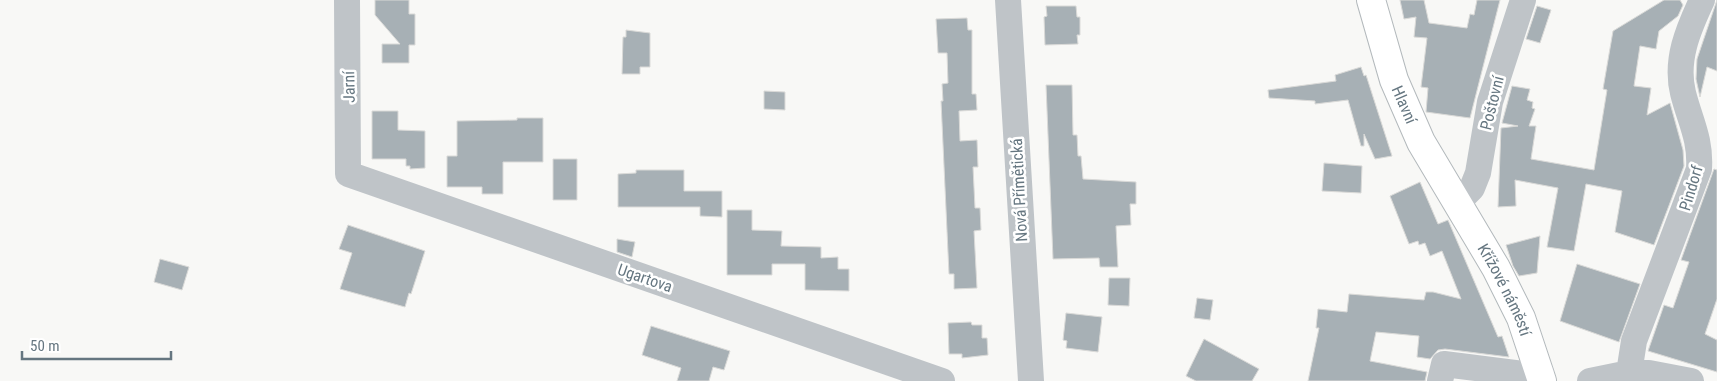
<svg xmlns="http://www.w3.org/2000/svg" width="1717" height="381" viewBox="0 0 1717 381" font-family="'Roboto Condensed',sans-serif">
<rect width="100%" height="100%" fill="#f8f8f6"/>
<path fill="#a7b0b5" stroke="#dadad8" d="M375,0H409V14H415V45H409V63H382V44H400L375,15Z
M1400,0H1424L1429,23L1467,28L1470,14L1474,15L1477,0H1500L1470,118L1426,112L1428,88L1421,87L1427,38L1414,37L1416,17L1404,19Z
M1664,0H1680L1683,5L1678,16L1659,31L1656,49L1640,46L1634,86L1651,88L1647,115L1670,103L1683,150L1684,166L1654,245L1615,232L1622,191L1586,184L1574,251L1547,247L1558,188L1515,180L1516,206L1498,207L1501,128L1518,126L1502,123L1512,86L1530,89L1527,100L1533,102L1532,108L1535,109L1529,126H1536L1531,159L1594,170L1607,90L1603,89L1613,31Z
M1717,0V71L1707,67L1700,97L1696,79L1697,59Z
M1046,6H1076L1077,17H1080V35H1077L1078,44L1045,45L1044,17L1047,16Z
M1537,6L1551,10L1540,43L1526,39Z
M967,18L968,30H972V94H976L977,110L959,111L960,141L977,140L978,167H973L975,208H980L981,230L974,231L977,288L954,289V274H949L941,101H943L942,84L948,83L947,53H938L936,19Z
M626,30L650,33V67H640V74H622L623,37H626Z
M1361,67L1364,76L1366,75L1392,156L1375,159L1364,134V146H1361L1348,100L1315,104V101L1269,98L1268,90L1336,81L1335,75Z
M1046,85H1072L1073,135H1077L1078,156H1081L1083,179L1136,182V204H1130L1131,225L1116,226L1118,267H1100L1099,258L1053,259Z
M764,91L785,92V110L764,109Z
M372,111H398V130L425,131V168L410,169V166H406V159H372Z
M517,118H543V162H503V194H482V187H447V156H457V121L517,120Z
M553,159H577V200H553Z
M1324,163L1362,166L1361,193L1322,191Z
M1714,169L1717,170V299L1705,334L1717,340V372L1648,351L1664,305L1673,308L1689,262L1681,260Z
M636,170H684V191H722V217L700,216V207H618V174L636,173Z
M1420,182L1438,224L1448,220L1498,337L1502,336L1509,357L1445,349L1438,350L1430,359L1417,357L1419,336L1376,332L1370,361L1427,372L1425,381H1308L1319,328H1316L1318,309L1347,312L1349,294L1424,300L1426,292H1433L1461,299L1442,251L1430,256L1425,243L1419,245L1418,241L1409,244L1390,196Z
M727,210H752V230L782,231L781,246L821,247V258L838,257V269H849V291L805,290V264H772V275H727Z
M348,225L425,251L411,294L409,293L405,307L340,289L352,253L339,249Z
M1540,236L1537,273L1519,276L1513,266L1506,245Z
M617,239L635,242L632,257L617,252Z
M160,259L189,267L182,290L154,282Z
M1577,264L1640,284L1619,342L1560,321Z
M1109,278H1130L1129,306L1108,305Z
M1197,298L1213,300L1210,320L1194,318Z
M1066,313L1102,317L1098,352L1066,348L1067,341L1063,340Z
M971,322L972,325H982V338H987L988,355L962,358V354H949L948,323Z
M651,326L730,351L724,370L713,367L709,381H677L681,368L642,355Z
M1204,339L1259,369L1252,381H1196L1186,376Z"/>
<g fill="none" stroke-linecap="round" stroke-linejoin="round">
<g stroke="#b3b9bc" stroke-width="30">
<g id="major">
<path id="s1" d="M1371,0L1394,80L1421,142L1496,268L1521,318L1542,381"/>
</g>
</g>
<path stroke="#bfc4c8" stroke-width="26" d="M347,0L348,174L942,381
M1008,0L1031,381
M1458,202L1472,188L1478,173L1490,102L1523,0
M1629,373L1634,341L1699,169C1701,139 1690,121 1683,93C1675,60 1688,30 1702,0
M1440,381L1444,364L1523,374L1541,373
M1590,381L1629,373H1649L1691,381"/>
<use href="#major" stroke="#fff" stroke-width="28"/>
</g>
<g text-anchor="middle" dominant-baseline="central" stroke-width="5" stroke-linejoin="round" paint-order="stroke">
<g font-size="16" fill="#657680" stroke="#fff">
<text transform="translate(349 87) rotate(-91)">Jarní</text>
<text transform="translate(1492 103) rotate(-76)">Poštovní</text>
<text stroke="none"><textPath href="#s1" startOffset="110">Hlavní</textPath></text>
<text transform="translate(1691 188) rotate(-73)">Pindorf</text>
<text transform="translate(1019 190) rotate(-93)">Nová Přímětická</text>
<text transform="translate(645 278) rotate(19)">Ugartova</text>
<text stroke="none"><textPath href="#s1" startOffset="321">Křížové náměstí</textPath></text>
</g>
</g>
<path d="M22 351v8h149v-8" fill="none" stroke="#657680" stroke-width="2.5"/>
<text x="30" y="351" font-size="15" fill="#657680" stroke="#ffffff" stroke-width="4" paint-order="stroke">50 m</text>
</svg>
